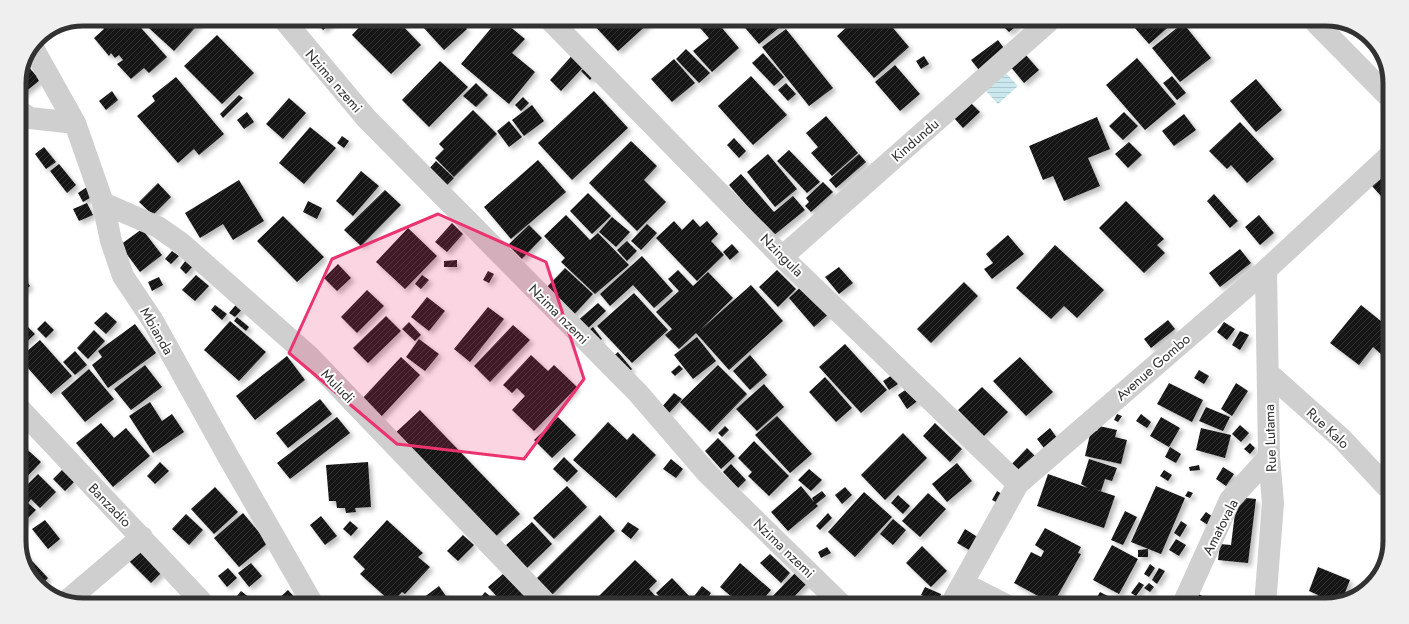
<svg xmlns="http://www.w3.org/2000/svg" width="1409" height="624" viewBox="0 0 1409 624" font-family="Jost,sans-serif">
<defs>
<pattern id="water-rules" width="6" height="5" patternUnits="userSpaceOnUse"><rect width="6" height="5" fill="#cae8ed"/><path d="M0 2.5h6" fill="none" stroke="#aec7cc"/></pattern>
<pattern id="building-hatch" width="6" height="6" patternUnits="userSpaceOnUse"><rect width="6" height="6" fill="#191919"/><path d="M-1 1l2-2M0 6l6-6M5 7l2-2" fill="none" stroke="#323232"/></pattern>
<filter id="shadow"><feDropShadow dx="3.5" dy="3.5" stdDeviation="2" flood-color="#0004"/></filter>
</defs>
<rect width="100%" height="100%" fill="#fff"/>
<path fill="url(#water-rules)" d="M1005,72L1018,86L998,104L985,90Z"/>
<path fill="url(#building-hatch)" filter="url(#shadow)" d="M96,19H133L167,57L149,73L144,68L131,79L117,64L123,60L119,55L115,58L111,53L109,56L94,38L104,29Z
M139,19H203L174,51Z
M315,20H335L323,30Z
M366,20H397L421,45L391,74L352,35Z
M430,20H459L467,29L444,50L423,27Z
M497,21H503L525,39L512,53L535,72L509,104L461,64Z
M595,21H651L618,51L592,23Z
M694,21H716L739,48L712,72L693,51L709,38Z
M740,22H786L759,44Z
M852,22H888L909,47L874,78L837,36Z
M1000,23H1020L1009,32Z
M1138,23H1173L1149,44L1134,27Z
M1183,23L1211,58L1180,82L1152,48Z
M1355,28L1362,33L1373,42L1370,45Z
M786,29L833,88L809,106L762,47Z
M217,35L254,73L222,104L184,66Z
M998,40L1006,51L979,70L971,60Z
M1378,47H1379L1384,62L1374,57Z
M686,49L710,73L699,83L676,59Z
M576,51L588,62L561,91L550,80Z
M763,53L784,77L774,86L752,63Z
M1025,54L1039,70L1024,83L1010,66Z
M924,56L929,64L921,69L916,61Z
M1137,58L1176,104L1145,130L1106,85Z
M674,59L695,83L672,102L651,79Z
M440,61L468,87L429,127L402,100Z
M26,64L40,80L19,97V79Z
M587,65L596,73L590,80L581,71Z
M895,65L920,94L900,111L875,82Z
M751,76L787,115L753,145L718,106Z
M1172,76L1186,93L1177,100L1163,83Z
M176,77L224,134L199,155L194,149L178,163L137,116L155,101L152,96Z
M1256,79L1282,110L1256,132L1230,101Z
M476,83L488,95L476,107L463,96Z
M786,83L796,94L788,101L778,90Z
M112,91L118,100L106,110L99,101Z
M594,91L628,128L572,180L538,143Z
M239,95L243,98L223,118L220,114Z
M523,97L529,103L521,111L515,105Z
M289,98L306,113L283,139L266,124Z
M970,102L980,112L963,128L954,118Z
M532,105L544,121L524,136L512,120Z
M473,110L497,134L454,177L435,158L444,149L439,144Z
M247,112L254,122L244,129L237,120Z
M1124,112L1138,126L1123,140L1109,126Z
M1184,114L1196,130L1174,146L1162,131Z
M826,116L858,153L832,176L811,153L818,147L806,133Z
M1097,117L1110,149L1088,158L1100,186L1064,201L1053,176L1043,180L1029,146Z
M509,121L522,137L509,147L497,131Z
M1240,122L1274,159L1247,183L1231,165L1227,169L1209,151Z
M310,127L336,148L304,184L279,163Z
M342,136L349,141L344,148L337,143Z
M734,138L746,151L739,158L727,145Z
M631,141L657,166L644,180L666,202L637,231L589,183Z
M1129,142L1142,155L1128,168L1115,154Z
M44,147L56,162L46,169L35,154Z
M789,150L820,182L807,193L777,161Z
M768,154L797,189L775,207L747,172Z
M859,154L866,162L836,188L829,180Z
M538,160L566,192L511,239L484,207Z
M436,161L454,178L445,187L428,170Z
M59,164L76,185L67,193L50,171Z
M361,171L379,186L353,216L336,201Z
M1389,172V205L1372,186Z
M741,174L774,212L793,196L805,210L773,236L729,185Z
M239,180L264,221L233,240L223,224L200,238L185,213Z
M823,182L833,192L811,212L805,206L809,202L806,198Z
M158,183L171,197L153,215L139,202Z
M87,187L93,196L83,202L78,193Z
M385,190L401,205L361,246L344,230Z
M588,193L611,216L592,234L570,211Z
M1214,194L1238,221L1230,228L1207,201Z
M308,201L322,208L317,219L303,212Z
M1126,201L1164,239L1157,245L1165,253L1144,273L1099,228Z
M87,203L93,215L79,221L73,209Z
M566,215L590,240L598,233L629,265L595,294L561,262L565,258L544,236Z
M1259,215L1274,233L1260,245L1245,227Z
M283,216L324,257L297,282L257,241Z
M612,217L630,232L616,247L599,232Z
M693,219L700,227L707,221L718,234L711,241L724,255L697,281L656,238L674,221L682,230Z
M452,223L463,234L447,252L435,242Z
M647,224L657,233L641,250L631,241Z
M529,225L542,238L522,259L508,245Z
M408,228L437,256L405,289L376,262Z
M142,229L162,255L140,272L120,245Z
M1008,235L1024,254L992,279L984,269L993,263L986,254Z
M627,241L637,251L627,261L617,250Z
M732,244L739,252L730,260L723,252Z
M1055,245L1104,290L1077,318L1064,306L1051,319L1016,288Z
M1240,249L1251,263L1220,287L1209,273Z
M172,251L179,256L171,264L165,259Z
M642,256L673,291L654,308L633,285L610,306L600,294Z
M186,260L193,266L186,274L180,268Z
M457,260V267H444V261Z
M338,264L351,278L337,291L324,278Z
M839,267L853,283L839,294L825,277Z
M565,268L593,294L572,317L543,291Z
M678,270L693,286L708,272L733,298L699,331L751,285L783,321L729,370L696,333L679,349L665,335L672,329L656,312L679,291L668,279Z
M777,270L796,289L778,307L759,287Z
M19,271L30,286L19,294Z
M488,271L494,274L489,283L483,280Z
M196,275L209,286L195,301L182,290Z
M422,275L429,280L421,289L415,284Z
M159,277L163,285L152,291L148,282Z
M807,281L833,310L814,327L789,298Z
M964,282L978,296L931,343L917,329Z
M367,290L384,306L357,333L341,317Z
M634,293L668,330L632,363L597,326Z
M427,297L445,311L429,331L411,317Z
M239,301L245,306L235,317L229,313Z
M598,303L606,311L585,331L576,322Z
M215,305L227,314L222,320L211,310Z
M1361,305L1387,326V348L1382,355L1373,347L1359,365L1330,343Z
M488,307L504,319L470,362L454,349Z
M106,312L117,322L106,334L94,323Z
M386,316L401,331L368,363L353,348Z
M237,317L249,327L246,331L234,321Z
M1168,320L1175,329L1151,348L1144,339Z
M45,321L54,330L46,338L37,329Z
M230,321L266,352L239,381L204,350Z
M409,322L421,335L415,341L402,329Z
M1224,322L1235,329L1227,340L1217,332Z
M25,324L35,334L19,349V329Z
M135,324L156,353L108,388L92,365L102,357L98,351Z
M513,325L530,340L490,382L474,366Z
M593,327L602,339L594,345L584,334Z
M94,330L105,341L88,359L77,348Z
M1240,331L1249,335L1240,350L1232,345Z
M697,337L716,361L693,379L674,355Z
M419,339L439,354L425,371L406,357Z
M40,340L72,376L51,394L19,358Z
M845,344L887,390L861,413L819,367Z
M75,351L87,365L75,375L63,362Z
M618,352L632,369L623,377L609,360Z
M531,355L548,371L554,365L577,387L534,431L512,410L525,396L517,388L512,393L503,385Z
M750,355L767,375L750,390L733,371Z
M287,356L305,380L255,420L236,396Z
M401,357L420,375L380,418L361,400Z
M1020,357L1053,392L1026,416L993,381Z
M145,365L162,387L131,410L114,389Z
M679,365L683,369L675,376L671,372Z
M718,365L747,394L710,432L680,402Z
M89,369L114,399L85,422L61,393Z
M1199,370L1209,376L1204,384L1194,378Z
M892,375L898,384L889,390L883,381Z
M825,377L852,408L836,422L809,392Z
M1169,383L1203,400L1192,422L1157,404Z
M1236,383L1248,391L1232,416L1221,409Z
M764,384L784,407L757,431L736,409Z
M911,386L920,399L907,409L898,395Z
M982,387L1008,412L984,436L958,410Z
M674,393L682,399L668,414L661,408Z
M320,399L332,414L288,448L276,433Z
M150,402L162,421L172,414L184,432L153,453L129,416Z
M1206,407L1230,417L1223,431L1199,421Z
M420,410L520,514L492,540L392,436Z
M1117,414L1122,416L1118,422L1114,420Z
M1141,414L1151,422L1147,428L1136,421Z
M777,416L812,454L790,473L755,435Z
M337,417L350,433L290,479L277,463Z
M558,417L576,435L552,458L534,440Z
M1161,417L1180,428L1169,447L1150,436Z
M608,422L627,440L633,433L656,455L616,498L573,460Z
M101,423L114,438L126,428L150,456L113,487L76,443Z
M935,423L962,449L950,462L923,436Z
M1240,425L1249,433L1241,442L1232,434Z
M725,426L729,430L722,437L718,433Z
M1099,426L1117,430L1115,437L1127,440L1121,464L1085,456L1091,430L1097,431Z
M1050,428L1057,438L1044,448L1037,439Z
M1201,428L1231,435L1225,458L1196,450Z
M903,433L927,458L885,500L861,475Z
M718,438L735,456L721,469L705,451Z
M754,441L789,476L769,496L748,476L752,472L738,458Z
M20,443L41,462L19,485V445Z
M1250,443L1255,448L1250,454L1244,449Z
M1170,447L1181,454L1176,463L1165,457Z
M1027,448L1035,456L1016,476L1008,468Z
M564,457L578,471L567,482L553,469Z
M671,459L683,469L676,478L663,469Z
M1089,459L1117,468L1112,481L1105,479L1101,491L1094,489L1115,496L1104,528L1037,506L1048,474L1088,488L1081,484Z
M160,462L169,471L155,484L147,476Z
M368,462L371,507L355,508L356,512L346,513L345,508H337L336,501H329L326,465Z
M957,463L972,481L947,502L932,484Z
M731,464L746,480L738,488L723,472Z
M1199,465L1200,470L1190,471L1189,467Z
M1223,467L1234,474L1226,486L1216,479Z
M809,469L822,480L811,491L798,480Z
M62,470L74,482L65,491L53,479Z
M1164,470L1172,475L1168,481L1160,476Z
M38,474L56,492L40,508L31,499L28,503L36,510L22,524L19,522V493Z
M567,486L587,507L554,539L533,518Z
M801,486L814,502L812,498L822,491L826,496L816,504L818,506L788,531L771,512Z
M1156,486L1185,498L1161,554L1131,542Z
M215,487L238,512L214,534L191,509Z
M845,487L852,495L842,504L835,495Z
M997,491L1002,494L998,503L992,500Z
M1188,491L1193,493L1190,498L1185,496Z
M864,492L892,517L855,557L828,532Z
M928,493L946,509L920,537L902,521Z
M898,495L910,506L903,514L891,503Z
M1237,497L1256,499L1248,563L1218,560L1220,544L1231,545Z
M1125,511L1137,517L1123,545L1111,540Z
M1206,512L1213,517L1208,525L1200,520Z
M243,513L268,543L239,567L214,538Z
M828,513L832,518L820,530L816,526Z
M186,514L203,530L189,545L172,529Z
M600,515L615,531L552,595L536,579Z
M321,516L337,536L325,545L310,525Z
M893,519L906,530L893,545L880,534Z
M45,520L60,539L48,549L32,529Z
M387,520L423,553L418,557L430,567L405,594L402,592L393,601H390L360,574L365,569L353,557Z
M350,521L358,528L351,536L343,529Z
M1181,521L1187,525L1180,537L1174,533Z
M532,522L552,544L527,568L506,545Z
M628,522L639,529L631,539L621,531Z
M1045,528L1081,547L1078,553L1081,554L1053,604L1014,583L1031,552L1041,557L1044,551L1035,545Z
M965,529L979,538L971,551L957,543Z
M463,535L474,545L458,561L447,551Z
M1176,539L1186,545L1179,556L1169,550Z
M1112,545L1138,559L1119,594L1093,580Z
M922,546L947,571L931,587L906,563Z
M827,547L831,553L821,558L818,552Z
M20,548L48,578L41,585L30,577Z
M139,549L162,572L151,583L128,560Z
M1148,549V557H1138V550Z
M770,554L790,573L781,583L760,563Z
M635,560L657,581L649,589L659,600L657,602H593Z
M251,563L262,576L249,587L238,573Z
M740,563L771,590L760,603H739L720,587Z
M1150,564L1155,568L1149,577L1144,574Z
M1318,567L1350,580L1342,600L1326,605H1314L1318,595L1309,591Z
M228,568L237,578L227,587L218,576Z
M1159,568L1165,571L1157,584L1152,580Z
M798,570L810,580L788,603H766Z
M503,574L530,602H502L488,587Z
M672,578L689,596L681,602H665L656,593Z
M1139,582L1144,585L1136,596L1131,593Z
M1149,583L1154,587L1150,592L1144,588Z
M439,586L450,602L420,601H419Z
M702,586L711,593L704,603H695L691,600Z
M925,587L941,594L938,602L921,595Z
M288,590L298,601H276Z
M241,591L250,598L247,601H233Z
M485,592L497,602H477Z
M1100,592L1123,604H1093Z
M1196,593L1213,601L1212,605L1190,604Z"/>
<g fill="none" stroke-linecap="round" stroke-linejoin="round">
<path stroke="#cfcfcf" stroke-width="22" d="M284,20L366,118L638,393L707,473L840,603
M551,21L782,257L1018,484
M1317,24L1390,98
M33,48L75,123L103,203L111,241L123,276L153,321L229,458L311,601
M19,111L30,118L75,123
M103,203L158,227L181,243L310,357L545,602
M782,257L1047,23
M1268,373L1342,439L1386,486
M19,408L201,601
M963,583L1004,604
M68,600L142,537
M951,604L1018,484L1266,270L1389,156
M1183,604L1230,500L1269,457
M1265,605L1273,503L1269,457L1266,270"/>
</g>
<path fill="#eb336f" fill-opacity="0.2" stroke="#eb336f" stroke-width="3" stroke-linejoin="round" d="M438,214L546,262L584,379L524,459L397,444L289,353L332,259Z"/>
<g text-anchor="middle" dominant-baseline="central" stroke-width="4" stroke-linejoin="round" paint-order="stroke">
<g font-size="14" fill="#323232" stroke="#fff">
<text transform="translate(334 81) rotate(49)">Nzima nzemi</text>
<text transform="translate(915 140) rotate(-41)">Kindundu</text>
<text transform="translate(782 255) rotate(45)">Nzingula</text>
<text transform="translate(559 314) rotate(45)">Nzima nzemi</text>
<text transform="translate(157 331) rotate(60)">Mbianda</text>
<text transform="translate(1153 367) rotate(-41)">Avenue Gombo</text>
<text transform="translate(338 386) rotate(46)">Muludi</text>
<text transform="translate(1328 428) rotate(43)">Rue Kalo</text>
<text transform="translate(1270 438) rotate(-92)">Rue Lutama</text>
<text transform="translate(110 505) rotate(46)">Banzadio</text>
<text transform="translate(1220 527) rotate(-63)">Amatovala</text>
<text transform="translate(784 548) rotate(44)">Nzima nzemi</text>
</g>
</g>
<path d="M0 0H1409V624H0ZM83 26H1326A57 57 0 0 1 1383 83V541A57 57 0 0 1 1326 598H83A57 57 0 0 1 26 541V83A57 57 0 0 1 83 26Z" fill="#efefef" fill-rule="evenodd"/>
<path fill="none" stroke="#323232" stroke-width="5" d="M83 26H1326A57 57 0 0 1 1383 83V541A57 57 0 0 1 1326 598H83A57 57 0 0 1 26 541V83A57 57 0 0 1 83 26Z"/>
</svg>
